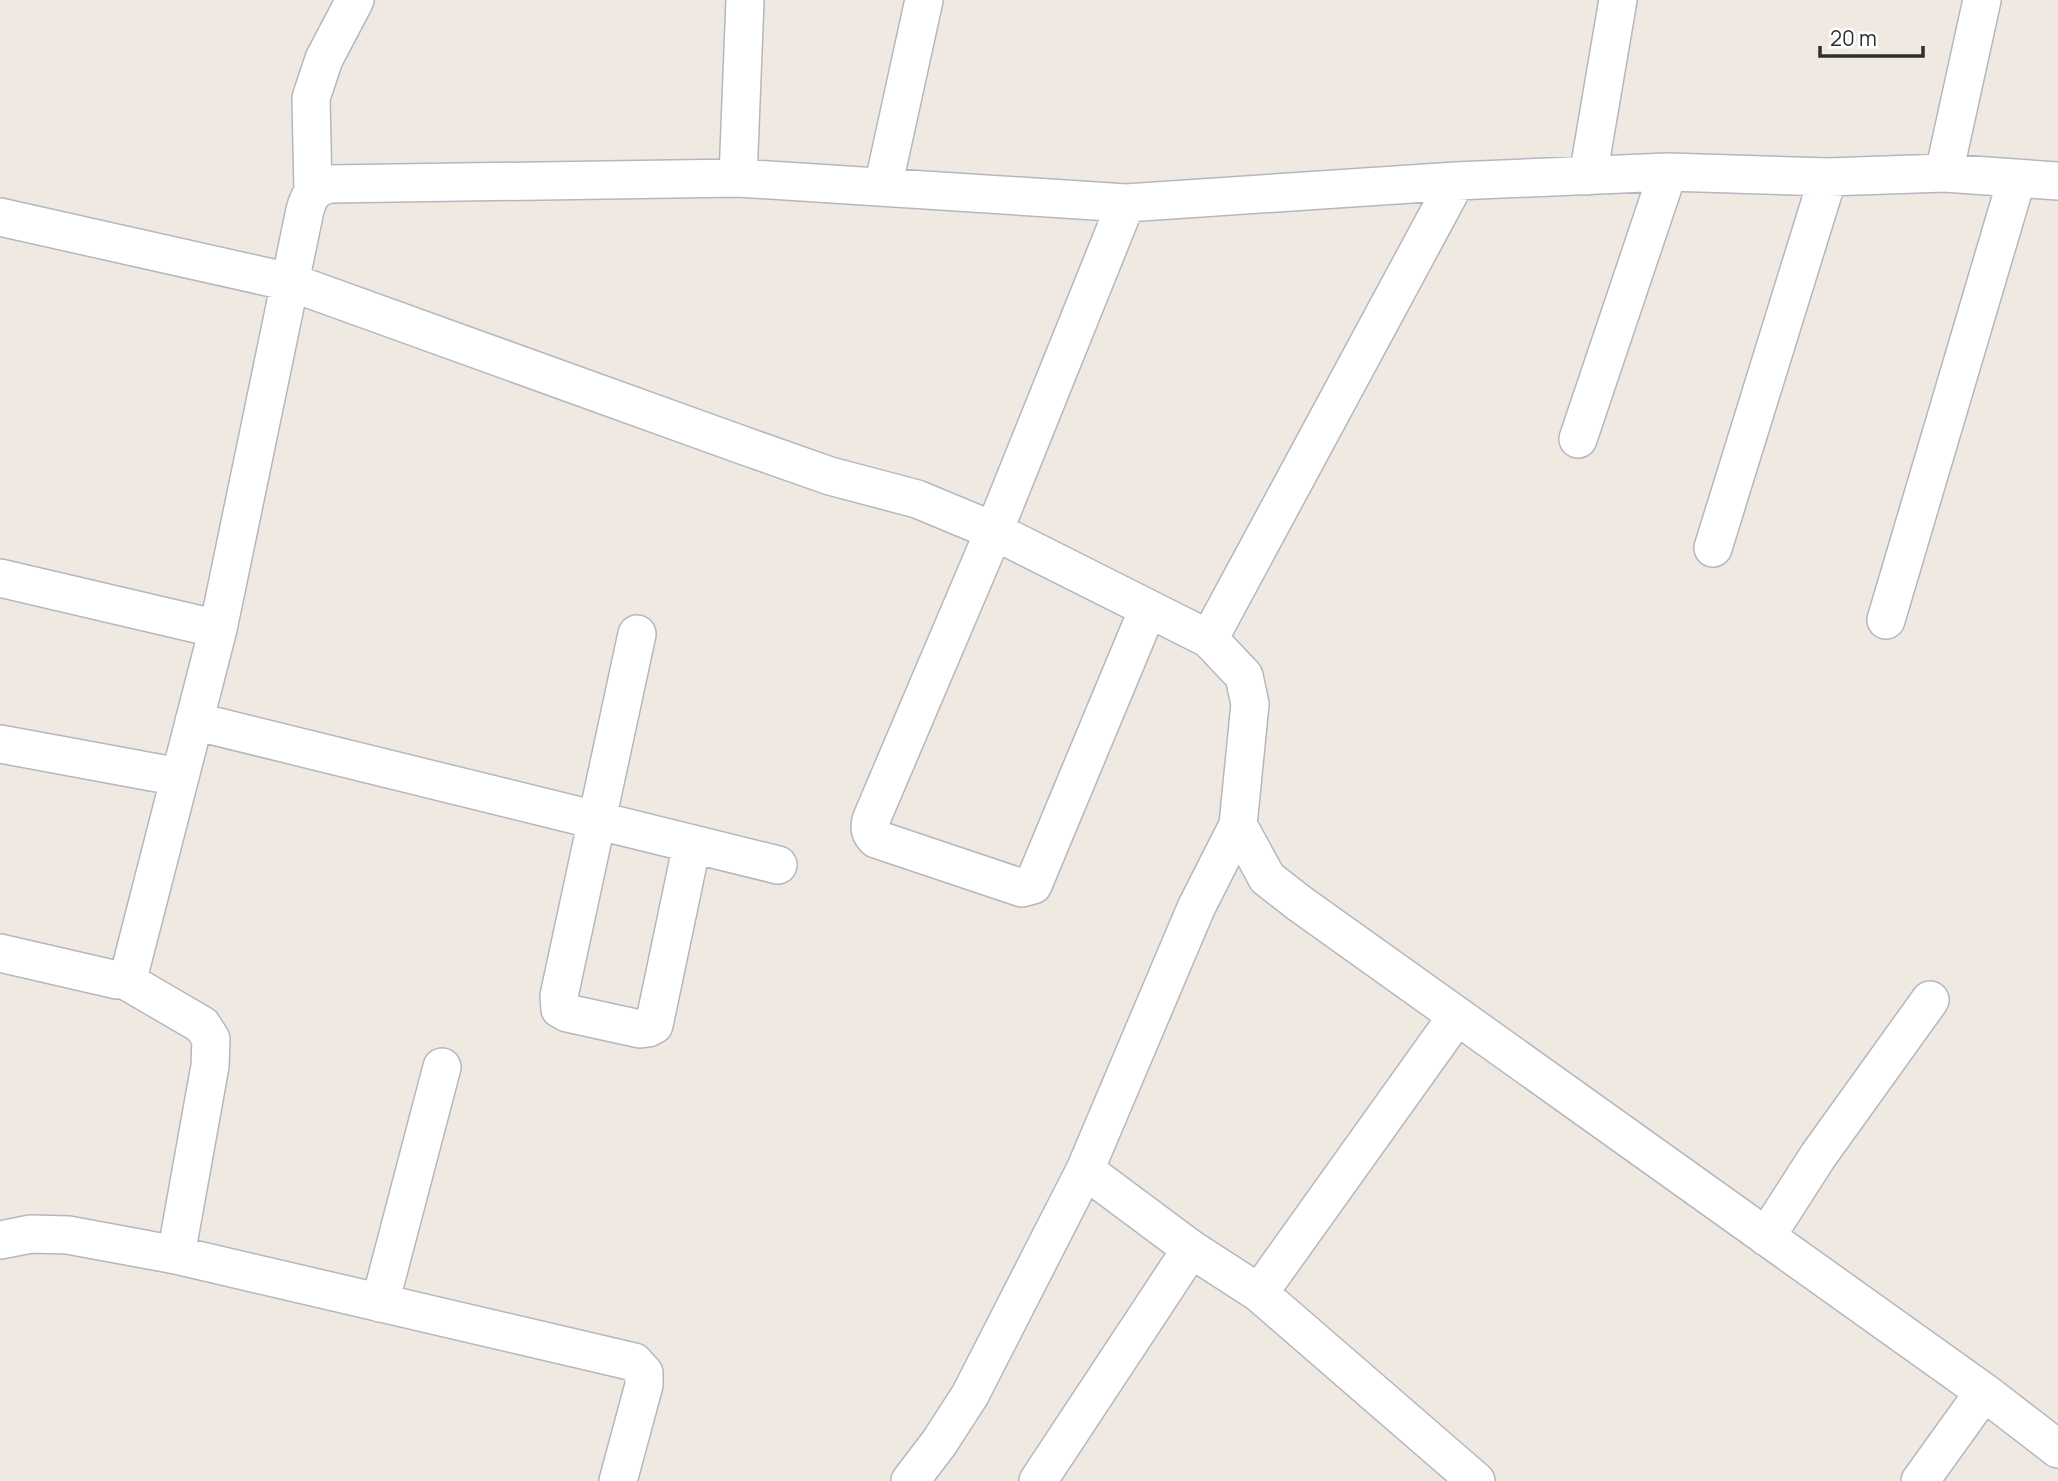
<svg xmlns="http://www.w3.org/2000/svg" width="2058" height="1481" viewBox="0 0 2058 1481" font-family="Manrope,sans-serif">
<rect width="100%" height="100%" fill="#efe9e1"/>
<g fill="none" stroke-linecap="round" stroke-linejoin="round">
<g stroke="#b4b7c1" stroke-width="40">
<path id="minor" d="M1944,173L1982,0
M1588,176L1618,0
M738,178L745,0
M883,187L924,0
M313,192L311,98L324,59L355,0
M1126,203L994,531L871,820C869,829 870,833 876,839L1022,888L1033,885L1148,609
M0,217L290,282L742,445L830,476L917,499L994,531L1209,639L1244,676L1250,704L1238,825L1267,878L1299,903L1984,1392L2058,1449
M1578,439L1668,172
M1713,548L1828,177
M0,578L218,629
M1886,620L2017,178
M637,634L559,996L560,1009L567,1013L640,1029L648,1028L654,1025L692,844
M1209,639L1456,181
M194,721L778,865
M0,744L179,777
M0,953L117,980L129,975L218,629L305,210C309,195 315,187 330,184L738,178L1126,203L1456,181L1668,172L1828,177L1944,173L2058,181
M123,979L202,1025L211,1039L210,1066L176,1255
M1085,1170L1191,1249L1259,1293L1476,1481
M1766,1237L1818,1156L1930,1000
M0,1240L31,1234L68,1235L176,1255L634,1362L644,1373V1385L618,1481
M1259,1293L1457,1016
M380,1303L442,1067
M910,1481L939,1443L970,1395L1085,1170L1196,908L1238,825
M1038,1481L1191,1249
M1920,1481L1984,1392"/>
</g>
<use href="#minor" stroke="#fff" stroke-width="37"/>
</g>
<path d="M1820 46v10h103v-10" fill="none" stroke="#2e2e2e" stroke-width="3.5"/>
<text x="1830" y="46" font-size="21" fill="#2e2e2e" stroke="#ffffff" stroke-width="5" paint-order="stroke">20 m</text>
</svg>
